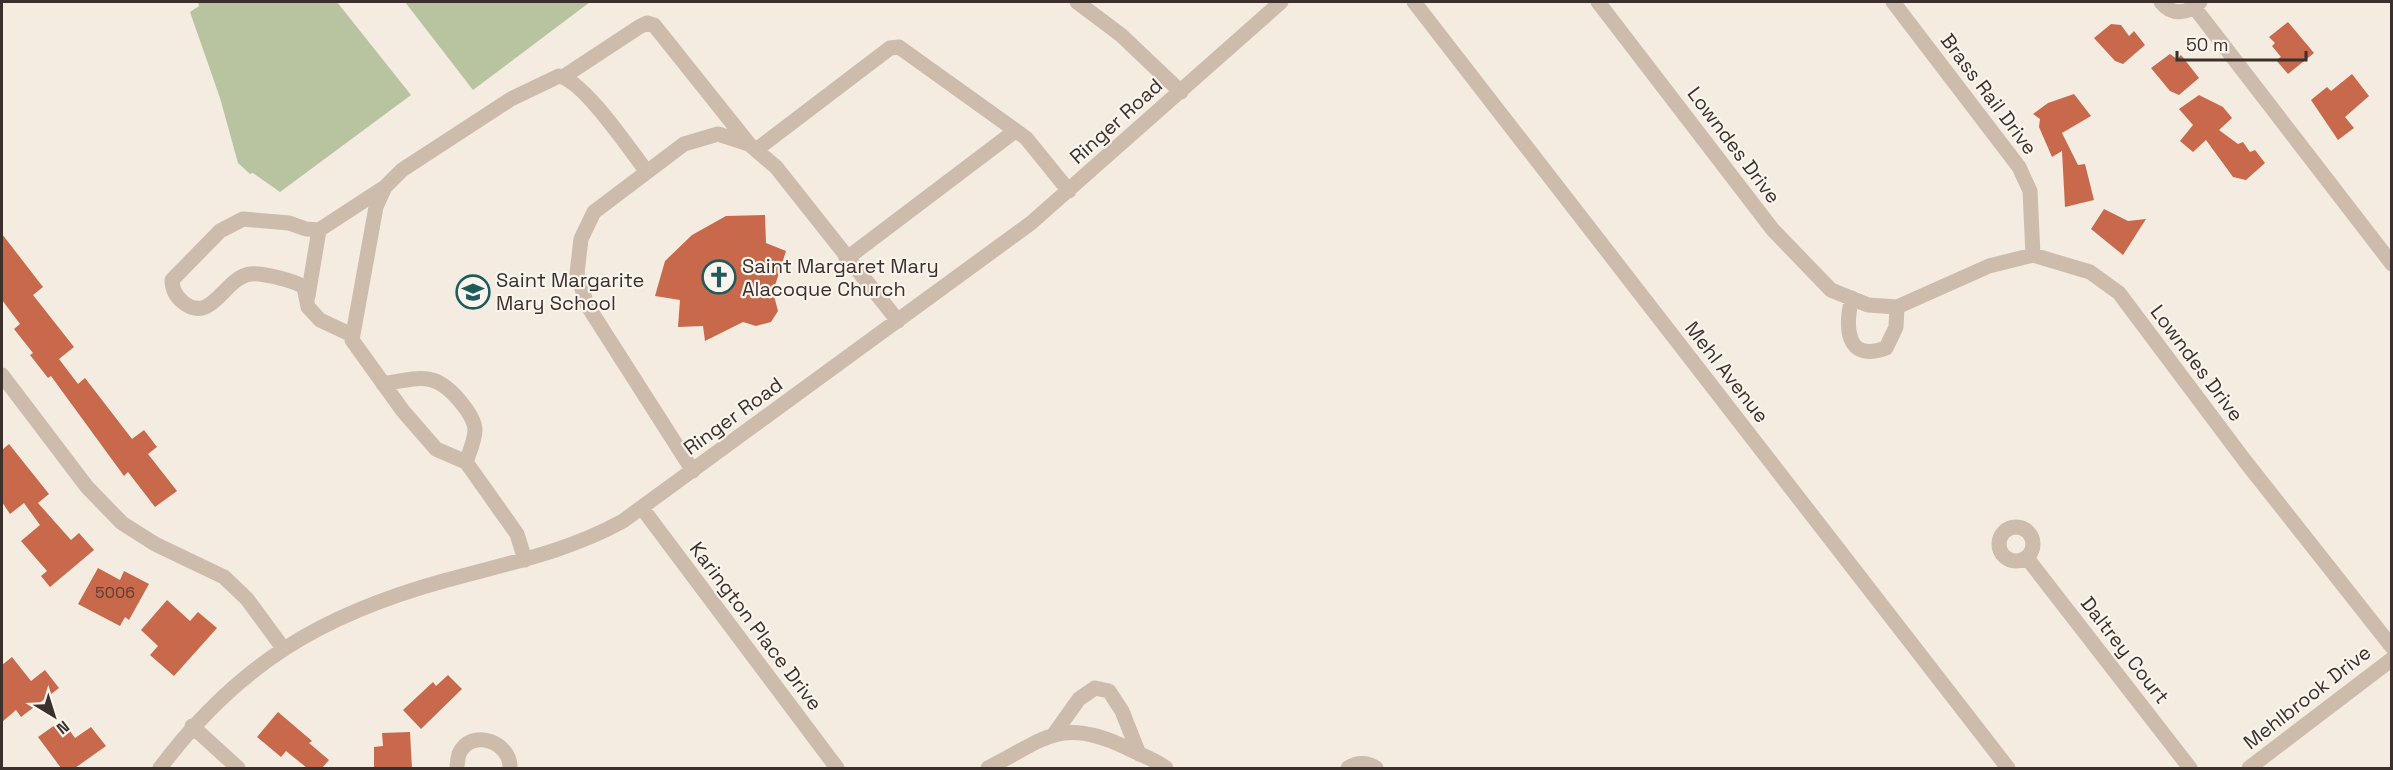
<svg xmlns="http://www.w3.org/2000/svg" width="2393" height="770" viewBox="0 0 2393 770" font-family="'Space Grotesk',sans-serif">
<rect width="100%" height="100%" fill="#f4ebe1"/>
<path fill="#b8c4a0" d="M198,2H337L411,95L280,192L253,173L250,174L238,163L220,98L190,12L199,6Z
M405,2H590L473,90Z"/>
<path fill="#c8694b" d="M2288,22L2314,53L2288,74L2276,60L2281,57L2272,46L2275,43L2269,37Z
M2111,24L2121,25L2129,36L2134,31L2145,45L2123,64L2115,61L2094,38Z
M2170,54L2177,59L2181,55L2199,78L2179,95L2170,91L2151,68Z
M2352,74L2369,96L2345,117L2354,128L2338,140L2311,100L2327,87L2331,91Z
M2074,94L2091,116L2062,133L2078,165L2085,164L2094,200L2065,207L2062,151L2052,157L2039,127L2040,119L2033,114L2048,103Z
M2199,95L2223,107L2232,118L2219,130L2238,144L2243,142L2250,152L2255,150L2265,163L2246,180L2233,177L2206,140L2193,152L2180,141L2193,125L2179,109Z
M2104,209L2128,221L2146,219L2123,255L2091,229Z
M765,215L766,243L786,251L773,292L778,311L771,322L756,326L743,322L705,341L703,326L678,327L680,300L655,296L665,261L692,235L726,216Z
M2,234L43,287L33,295L74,347L59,359L78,384L85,378L132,439L144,430L157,447L148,454L177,491L155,507L128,472L124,476L51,376L48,378L30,355L33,353L14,329L20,324L2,300Z
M9,444L49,494L38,503L71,540L79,533L94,550L50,587L41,576L47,571L21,541L40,525L24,503L10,514L2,502V450Z
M98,568L120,580L124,571L149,584L129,620L125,617L120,626L78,604Z
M167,600L190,621L198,612L217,628L174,676L150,655L158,646L141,630Z
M12,657L31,681L45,670L59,688L21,717L16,710L2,722V665Z
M448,675L462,689L421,729L403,710L433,682L436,686Z
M278,712L312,741L309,743L329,760L322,768H307L286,751L281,757L257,737Z
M62,720L75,738L91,727L106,746L75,768H61L38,737Z
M410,732L412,768H374V747L383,746L382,733Z"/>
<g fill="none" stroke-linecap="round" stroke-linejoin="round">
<path stroke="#cdbbac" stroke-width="15" d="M1077,2L1121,35L1181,92
M1414,2L2008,768
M1598,2L1773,230L1831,290L1868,305L1897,307L1989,266L2033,255L2090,272L2119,293L2245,461L2392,647
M1893,2L2019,167L2030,191L2033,255
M2161,2C2172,16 2188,14 2200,2
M2194,7L2392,264
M563,77L639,27L647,23L654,25L749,144
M756,150L890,48L899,47L1026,138L1069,191
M846,259L1015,131
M308,296L319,230
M1852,298C1845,326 1845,363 1886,348L1896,327L1897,307
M352,335L320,320L308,307L304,287C295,281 261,272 250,274C224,278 212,324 184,303C176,297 172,290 172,280L220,231L243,219L289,223L306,229L319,230L385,187
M2,375L87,487L122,523L155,544L224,577L247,599L283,648
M383,384C422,377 437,371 463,405C468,411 475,422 475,430C475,440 469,453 466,462
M693,471L587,305L577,273L581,239L594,212L684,144L718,134L749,144L776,167L898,321
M642,508L837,768
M1999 544a17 17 0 1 1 34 0a17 17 0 1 1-34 0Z
M2027,558L2190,768
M525,560L517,534L466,462L436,449L403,411L352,340L376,207L385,187L402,170L511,99L559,76C584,81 630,150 647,172
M192,726L238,768
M1054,734L1079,699L1095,688L1109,691L1122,711L1139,754
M160,768C238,664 322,614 447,580C508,563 567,552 623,521L1031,223L1281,2
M457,768C457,764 458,758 459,754C471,727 511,742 510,768
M988,768C1044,740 1060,716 1125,747C1138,754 1155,759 1166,768
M1348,768C1357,762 1367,762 1376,768
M2249,768L2392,659"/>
</g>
<defs>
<g id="church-ring" transform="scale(1.725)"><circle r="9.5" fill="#fbf5ee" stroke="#1f5a5e" stroke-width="1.5"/><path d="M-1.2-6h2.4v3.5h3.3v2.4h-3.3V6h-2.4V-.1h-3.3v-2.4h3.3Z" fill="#1f5a5e"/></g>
<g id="school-ring" transform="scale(1.725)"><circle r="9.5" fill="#fbf5ee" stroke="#1f5a5e" stroke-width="1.5"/><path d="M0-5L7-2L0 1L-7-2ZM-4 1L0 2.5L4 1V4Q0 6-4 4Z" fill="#1f5a5e"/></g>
</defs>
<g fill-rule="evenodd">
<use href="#church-ring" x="719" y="277"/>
<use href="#school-ring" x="473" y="292"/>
</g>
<g text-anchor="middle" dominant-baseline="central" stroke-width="4.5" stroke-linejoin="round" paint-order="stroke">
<g font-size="16" fill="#5e3e33">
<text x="115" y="592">5006</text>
</g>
<g font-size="20" fill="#3b302b" stroke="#fbf5ee">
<text transform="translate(1989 94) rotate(53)">Brass Rail Drive</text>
<text transform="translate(1116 121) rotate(-42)">Ringer Road</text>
<text transform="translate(1734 145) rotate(53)">Lowndes Drive</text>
<text transform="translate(2197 363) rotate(53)">Lowndes Drive</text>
<text transform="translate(1727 372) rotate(52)">Mehl Avenue</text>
<text transform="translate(733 416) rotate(-36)">Ringer Road</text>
<text transform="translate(756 626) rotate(53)">Karington Place Drive</text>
<text transform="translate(2125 650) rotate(52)">Daltrey Court</text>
<text transform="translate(2307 697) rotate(-38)">Mehlbrook Drive</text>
</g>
<g font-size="20" fill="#3b302b" stroke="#fbf5ee" text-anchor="start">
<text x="742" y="266">Saint Margaret Mary<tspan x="742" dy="23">Alacoque Church</tspan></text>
<text x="496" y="280">Saint Margarite<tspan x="496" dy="23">Mary School</tspan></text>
</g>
</g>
<rect width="2393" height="770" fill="none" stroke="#3b302b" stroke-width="6"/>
<g transform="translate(54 716) rotate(142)" stroke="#fbf5ee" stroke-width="4.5" paint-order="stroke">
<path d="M0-4.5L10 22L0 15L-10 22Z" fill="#3b302b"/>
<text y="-9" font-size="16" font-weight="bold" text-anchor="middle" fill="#3b302b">N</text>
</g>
<path d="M2177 51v9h129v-9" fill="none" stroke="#3b302b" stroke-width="3"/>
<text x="2186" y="51" font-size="18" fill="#3b302b" stroke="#fbf5ee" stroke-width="4.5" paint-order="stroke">50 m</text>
</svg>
